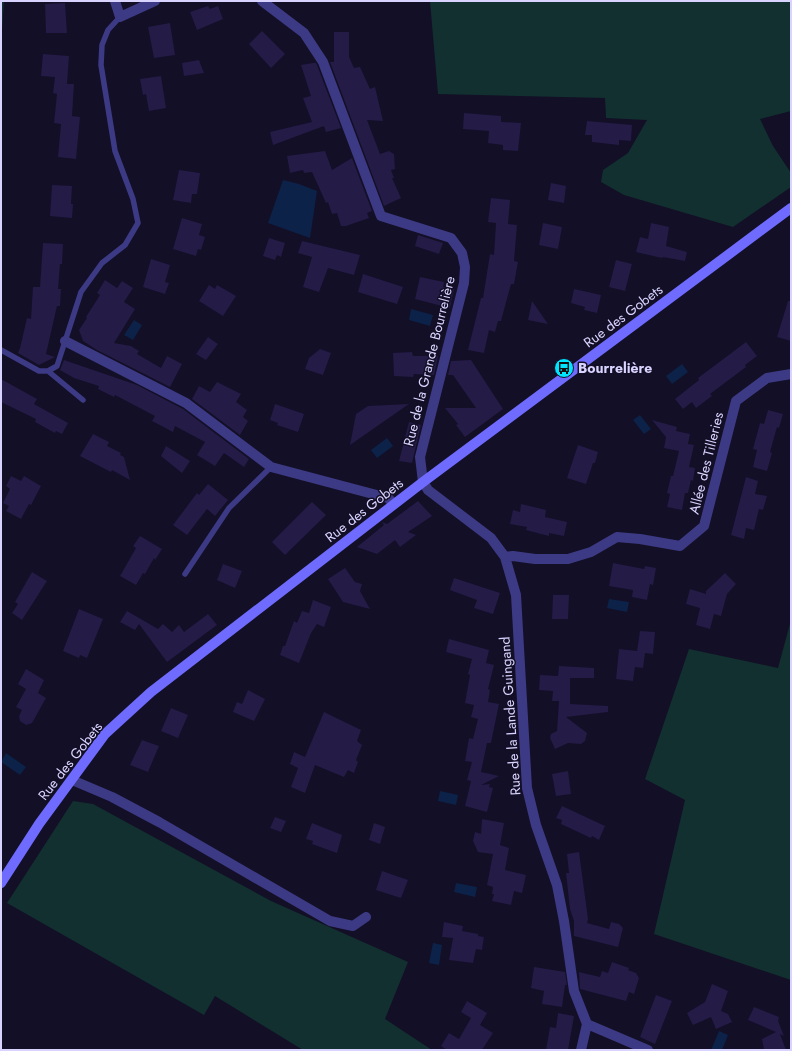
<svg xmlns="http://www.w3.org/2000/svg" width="792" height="1051" viewBox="0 0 792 1051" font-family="Jost,sans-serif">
<rect width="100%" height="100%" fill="#130f26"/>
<path fill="#12302f" d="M1,1H4L1,46Z
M430,1H791V111L760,119L773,146L791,173V187L733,227L624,195L601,182L603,170L628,153L647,120L606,118L605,98L438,94Z
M791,620V980L654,934L685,800L645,779L689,649L778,668Z
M73,801L93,804L271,901L408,962L385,1019L432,1050H303L215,996L204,1015L7,903Z"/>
<path fill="#0c2248" d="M283,180L299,184L317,191L310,238L268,223Z
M411,309L433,315L430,326L409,320Z
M134,320L142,325L133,340L124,335Z
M682,364L688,372L672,384L666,376Z
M640,415L651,429L644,434L633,420Z
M387,438L393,446L377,458L371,450Z
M609,599L629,602L627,612L607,608Z
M6,753L26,767L20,775L1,762Z
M440,791L458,795L456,805L438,801Z
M456,883L477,887L475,897L454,892Z
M433,943L442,945L439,965L429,963Z
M719,1031L728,1035L722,1050H711Z"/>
<path fill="#241b47" d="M65,3L67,33H46L45,4Z
M208,6L210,9L218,6L223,19L197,30L190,12Z
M170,23L175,55L154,58L148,27Z
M262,31L285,54L271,68L249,44Z
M334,32H349V57L354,68L360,67L370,89L375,87L383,121L367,120L380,154L389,151L394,154L395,169L391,170L394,178H392L401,198L384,206L330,62H334Z
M43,54L69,56L67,84H74L72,116L80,117L76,159L58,157L61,124L54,123L57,94L53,93L55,77L41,76Z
M199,60L204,73L184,76L182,63Z
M313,63H316L317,65L341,128L326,132L324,126L273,145L270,132L312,122L303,98L311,96L301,65Z
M161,76L166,108L149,111L146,94L143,95L140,79Z
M464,113L501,116V122L521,123L518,151L503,150V145L488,143L489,131L463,129Z
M587,121L632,125L631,141L619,140V145L592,142V135H585Z
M325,151L332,170L352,158L372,211L367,213L369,218L346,226H341L337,213L332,214L328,202L326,203L312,172L304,173L303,170L290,173L287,156Z
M179,170L200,173L197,194H192L191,203L173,200Z
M551,183L566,186L564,203L548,200Z
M52,185L72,186L71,204H73L72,218L50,216Z
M491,198L510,200L508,224L517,225L514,261L518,262L514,284H511L501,321H498L495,332L489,330L484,353L468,350L481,298H483L490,254L494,255L496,223L488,222Z
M182,218L202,224L199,235L205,237L201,250L198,249L196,256L173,249Z
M543,223L562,227L558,249L539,245Z
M651,223L669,227L666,246L687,252L685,261L663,257L662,258L636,252L640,237L648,239Z
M418,235L443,243L439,254L415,246Z
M269,238L285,243L281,257L277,255L275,260L263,256Z
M302,241L360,255L354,275L328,268L319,292L303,287L312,257L298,253Z
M43,243L63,244L62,264H60L58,289H61L60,306H57L46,354L55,357L39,365L18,353L20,348L27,318L31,319L33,287H40Z
M151,259L170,265L165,282L169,283L165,294L143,287Z
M616,260L632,264L625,291L609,287Z
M363,274L403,287L397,304L358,292Z
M420,277L444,282L443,287L454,289L450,308L415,299Z
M105,280L117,288L122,281L133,288L124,302L135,309L114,343L131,346L139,351L137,354L161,368L167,356L182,364L170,387L97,350L83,341L79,330L87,318L86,317L100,295L97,293Z
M209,285L215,289L217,285L236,296L223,316L199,301Z
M574,289L601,295L597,313L584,310L585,307L571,303Z
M532,301L548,324L528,320Z
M788,301H791V341L777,337Z
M208,337L218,344L206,360L196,354Z
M746,342L757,356L745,365L746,367L710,394L712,396L696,408L692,402L683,409L675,399L699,380L698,378Z
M320,349L331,353L323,375L305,369L309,358Z
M412,352L413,356H438L434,375L414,374L413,377L394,376L393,353Z
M64,360L137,385L183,409L249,459L244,467L224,453L215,466L197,455L205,442L175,426L173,432L152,421L155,416L115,395L114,397L98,389L99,386L74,378L60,370Z
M471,360L503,409L465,437L456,425L458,424L445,408H476L453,375H448L451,361Z
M1,379L37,399L34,404L68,423L62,434L56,431L55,433L35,422L36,419L1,402Z
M217,382L241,394L236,402L247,410L243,417L248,421L240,435L192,399L199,386L210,392Z
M275,404L304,414L298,432L277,425L278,423L270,420Z
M409,404L350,445L356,414L368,406Z
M768,410L783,414L779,428L777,427L770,452L772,453L767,471L753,467L757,450L753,449L760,423L764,424Z
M652,420L677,427L676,431L690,434L688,444L694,445L689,467L695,468L693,481L691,480L688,493H685L682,510L667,507L670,494L667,493L671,476H673L679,451L664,448L666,437Z
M409,422L421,425L412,463L399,461Z
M93,434L109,442L107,446L121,453L120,455L124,457L130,480L112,470L111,472L80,456Z
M578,445L598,452L595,463H593L586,484L567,478Z
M166,446L190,461L182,473L161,456Z
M11,476L21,481L24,476L41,486L31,505L29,504L21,519L6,511L9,506L3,503L10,489L6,486Z
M746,477L758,481L755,494L767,496L763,510L759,509L754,530L746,528L744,539L731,535Z
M208,484L228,500L215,516L207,509L187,535L173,525L197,493L199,495Z
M418,501L432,516L408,532L416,535L400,547L395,540L377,554L357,547L384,525L382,522L387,524Z
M312,502L326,515L285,555L272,542Z
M521,504L546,510L545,517L567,522L564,536L549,533V536L526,530L527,527L510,524L513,510L520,512Z
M140,536L162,549L155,560L154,558L145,574L143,573L136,585L120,576L136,548L133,546Z
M613,563L644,569L645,566L656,568L653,585L650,584L647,600L632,597L633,590L609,586Z
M223,564L242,571L235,588L217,580Z
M345,568L355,582L362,584L360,591L370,609L343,602L328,579Z
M32,572L47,581L22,620L12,613L18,604L15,602Z
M725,573L736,584L727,594L721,616L714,614L710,629L696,625L700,608L686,604L690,589L706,594V591Z
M454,578L500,593L493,614L474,608L477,600L450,590Z
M553,595H569L568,619H552Z
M313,600L331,607L324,627L317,624L311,633L299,663L280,655L283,646H285L294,621L297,623L302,611L309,613Z
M79,609L103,619L87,658L80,655L79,658L63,651Z
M127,611L158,629L163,624L172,632L179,625L184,632L208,614L217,625L167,662L139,624L135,630L120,622Z
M640,631L655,632L653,654L645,653L643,668L635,667L633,681L616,679L619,649L637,651Z
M449,639L489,650L486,663L494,665L488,689L490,690L488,702L499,704L493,733L491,743H487L481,772L499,776L481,785L490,784L489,787L493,788L487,812L465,806L471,781L467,780L472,762L465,761L469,738L473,739L478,719L471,717L474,705L465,703L470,675L468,674L472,659L446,652Z
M559,666L594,668V678H570V704L608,706V712L566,717L587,733L585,741L581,744L568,743L555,749L550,738L551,734L557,731L559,701H552L553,691L539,690L540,675L558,676Z
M26,669L44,680L38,693L46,698L32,723L26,725L20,721L19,716L22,710L16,707L26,689L18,684Z
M248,690L265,699L254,721L233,712L237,702L242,704Z
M171,708L188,715L178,738L161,731Z
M324,712L361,730L357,741L362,745L356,760L358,762L354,773L348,770L344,777L315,765L305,793L291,787L298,768L290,764L294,752L305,757Z
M142,740L159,746L148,772L130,765Z
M568,771L571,794L556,796L552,774Z
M562,806L605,826L599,840L592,836L591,838L561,824L562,820L556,818Z
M275,817L286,821L281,832L270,828Z
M482,819L504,823L500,845L509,848L505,870L526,875L522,893L514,891L511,905L492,901L494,894H492L493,887L487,885L493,854L478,852L473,841L475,832L481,834Z
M312,823L342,835L337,853L312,844L313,841L306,839Z
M374,823L385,827L380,844L369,840Z
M579,852L588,919L587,923L609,929L611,922L619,924L623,928L618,947L574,936V921L570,909L566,873H569L567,854Z
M382,871L408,880L401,898L376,890Z
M444,922L463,926L462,931L478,934V936L484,937L482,950L476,949L473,963L449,960L453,938L442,937Z
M612,962L629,968L628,970L636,973L639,978L634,994L629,992L626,1001L580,989L579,972L600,977L602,971L608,973Z
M534,967L565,972L567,985H565L562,1007L542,1004L544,991L531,988Z
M712,984L728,991L721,1011L728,1014L732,1022L716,1029L711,1017L693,1025L687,1013L705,1002Z
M656,995L672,1001L655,1044L640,1037Z
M467,1001L487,1013L480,1025L493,1033L482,1050H447L441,1046L449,1033L459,1039L471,1018L461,1012Z
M754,1007L779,1017L778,1021L784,1036L780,1034L786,1050H764L762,1039L776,1032L748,1020Z
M558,1013L574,1016L568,1050H546L550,1027L556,1028Z"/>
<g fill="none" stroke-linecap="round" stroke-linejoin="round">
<path stroke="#3d3a85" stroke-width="5.5" d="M1,350L39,371H48L57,366L81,292L102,263L125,245L138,223L133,199L115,151L101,65L102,45L108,30L120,17
M48,371L83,400
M185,574L229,508L271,467"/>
<path stroke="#3d3a85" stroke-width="10" d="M115,1L120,17L155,1
M262,1L304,33L323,62L381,216L451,238L462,253L465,267L464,283L420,457L423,482L428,490L491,538L505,557L516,595L527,788L536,825L557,885L564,921L574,991L587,1024L581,1050
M65,341L186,403L271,467L388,498L394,504
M505,557L513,556L535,559H568L591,552L617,537L640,539L680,546L704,526L736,401L767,378L791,374
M72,780L112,797L159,822L330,921L353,926L366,917
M587,1024L648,1050"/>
<path stroke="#6f6bff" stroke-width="10" d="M1,883L39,824L105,734L151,692L423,482L791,208"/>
</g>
<defs>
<g id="bus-disc" transform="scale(1)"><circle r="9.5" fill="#00e5ff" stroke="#130f26"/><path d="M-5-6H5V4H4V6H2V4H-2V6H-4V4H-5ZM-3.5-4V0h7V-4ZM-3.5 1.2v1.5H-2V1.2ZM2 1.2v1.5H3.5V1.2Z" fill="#111"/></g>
</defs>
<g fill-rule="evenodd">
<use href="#bus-disc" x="564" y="368"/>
</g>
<g text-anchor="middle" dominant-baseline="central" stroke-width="3" stroke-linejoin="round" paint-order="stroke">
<g font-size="14" fill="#d9d4ff" stroke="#130f26">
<text transform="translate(623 316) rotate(-37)">Rue des Gobets</text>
<text transform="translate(429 361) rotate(-76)">Rue de la Grande Bourrelière</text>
<text transform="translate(706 463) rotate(-76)">Allée des Tilleries</text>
<text transform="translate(364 510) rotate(-38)">Rue des Gobets</text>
<text transform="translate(510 716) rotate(-94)">Rue de la Lande Guingand</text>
<text transform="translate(70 761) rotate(-52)">Rue des Gobets</text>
</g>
<g font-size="14" font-weight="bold" fill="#d9d4ff" stroke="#130f26" text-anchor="start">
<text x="578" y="368">Bourrelière</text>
</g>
</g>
<rect width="792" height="1051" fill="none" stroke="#d9d4ff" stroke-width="4"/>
</svg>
